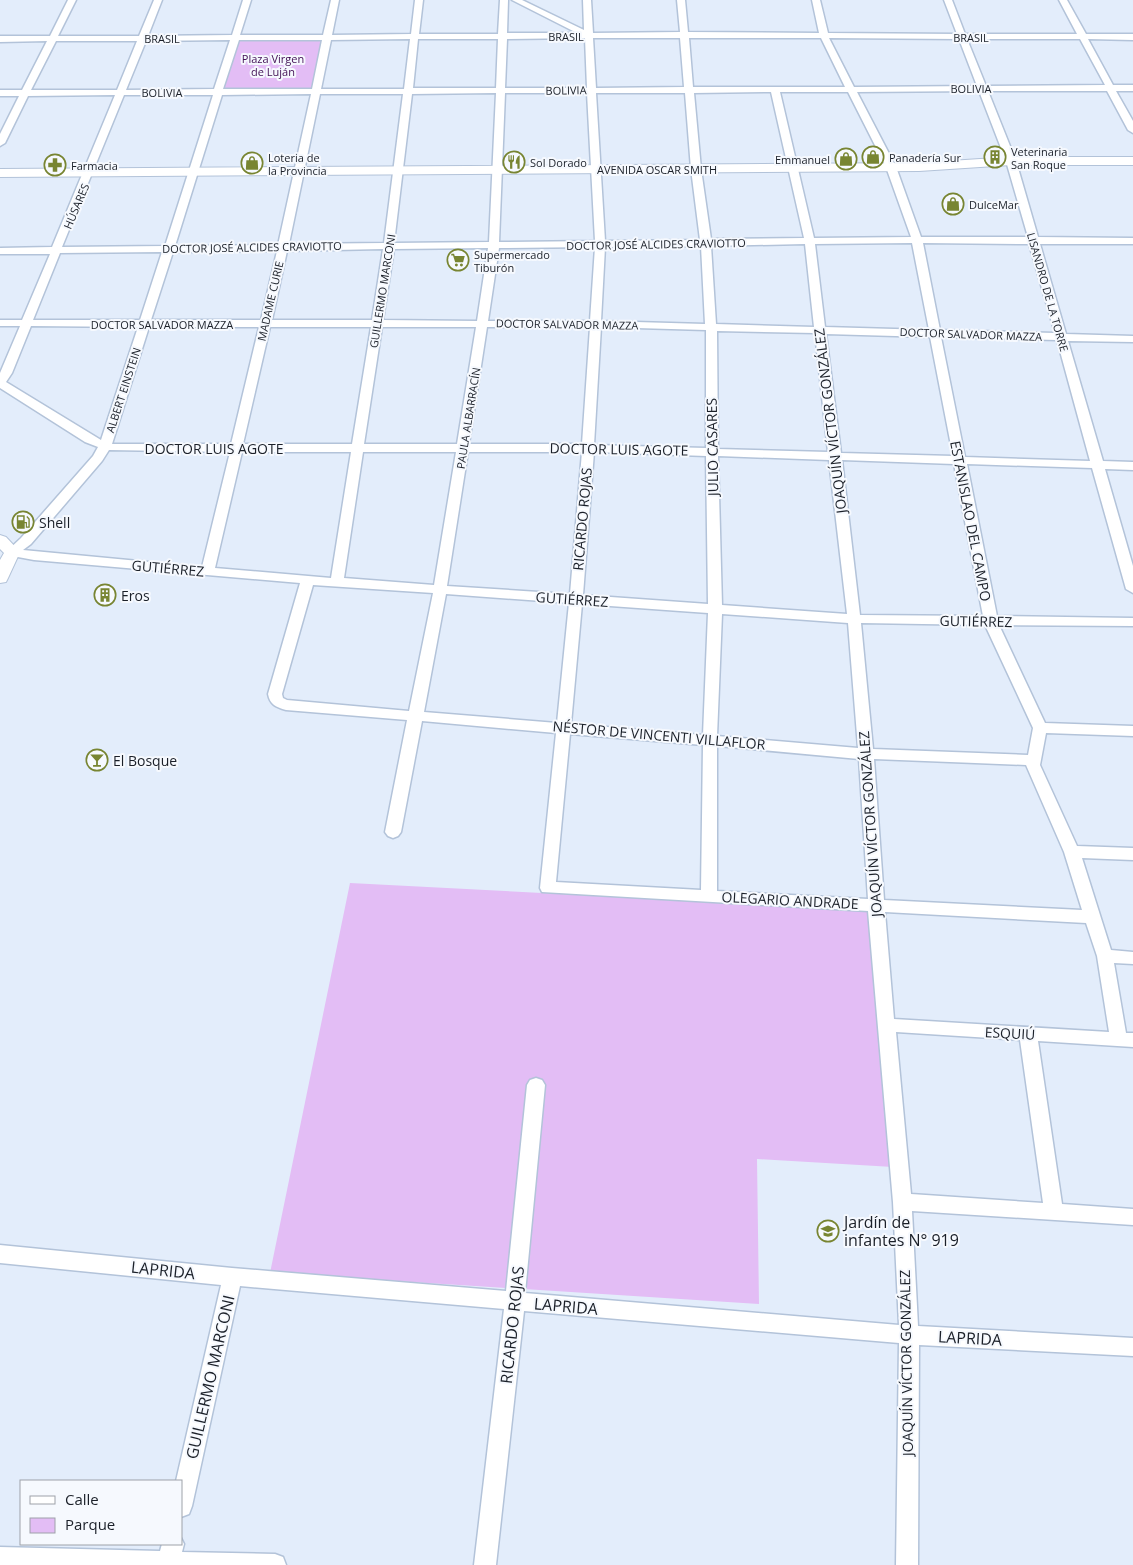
<svg xmlns="http://www.w3.org/2000/svg" width="1133" height="1565" viewBox="0 0 1133 1565" font-family="'Open Sans',sans-serif">
<rect width="100%" height="100%" fill="#e3edfb"/>
<path fill="#e3bdf5" d="M328,36L315,91L217,92L235,37Z
M350,883L872,910L893,1167L757,1159L759,1304L270,1273Z"/>
<g fill="none" stroke-linecap="round" stroke-linejoin="round">
<g stroke="#b3c3d9" stroke-width="3">
<path id="minor" d="M68,0H76L58,36H139L154,0H162L148,36L232,35L243,0H251L240,35H323L331,0H339L332,35L411,34L415,0H423L419,34H498L500,0H508L507,33H577L512,0H522L584,30L583,0H591L593,33L680,32L677,0H685L688,32L819,33L812,0H820L828,33L957,34L944,0H952L965,34H1077L1059,0H1067L1086,34H1133V40L1088,39L1113,85H1133V91H1116L1133,121V133L1128,130L1107,91H988L1016,161L1038,237L1133,238V244H1040L1066,334L1133,336V342L1068,341L1103,461L1133,462V470L1105,469L1133,566V593L1126,589L1092,468L967,464L997,616L1133,618V626L999,625L1045,723L1133,726V736L1046,733L1040,765L1077,846L1133,848V860L1082,858L1111,950L1133,952V964L1114,963L1126,1033H1133V1047L1038,1041L1062,1204L1133,1209V1225L912,1211L918,1326L1133,1338V1356L919,1345L918,1565H896L899,1343L524,1311L496,1565H474L504,1309L240,1286L192,1506L189,1514L181,1517V1481H176L221,1285L0,1263V1245L232,1268L506,1291L527,1085L530,1080L536,1078L542,1080L545,1085L525,1293L899,1325L893,1202L868,911L542,892L540,888L556,733L422,721L401,832L398,836L393,838L388,836L385,832L407,720L286,710C276,707 270,705 268,694L300,583L34,560L7,555L6,552L21,538L93,456L98,447L85,442L0,388V373L20,326H0V320H22L50,254H0V248L52,247L115,95L28,96L5,143L0,146V134L19,96H0V90H22L47,41L0,42V36H50ZM585,38L587,88H505L507,39ZM593,38H680L684,87L596,88ZM689,38H821L845,87H693ZM829,38L959,39L977,86L854,87ZM410,39L404,89H321L331,40ZM418,39H498L496,88H413ZM967,39H1080L1105,85L986,86ZM230,40L214,89L126,90L146,41ZM239,40H322L312,89H223ZM56,41H137L117,90H31ZM979,91L1006,161L1028,237H921L896,167L857,92ZM771,92L804,238L711,239L701,169L694,93ZM780,92H848L886,167L911,237L814,238ZM496,93L489,242L394,243L412,94ZM505,93H587L595,241L499,242ZM596,93H685L691,169L700,240L605,241ZM311,94L278,245L175,246L222,95ZM320,94H403L384,243L289,244ZM124,95H213L165,246L62,247ZM912,243L929,330L825,327L815,244ZM923,243L1029,244L1055,333L940,330ZM805,244L814,327L716,324L711,246ZM701,246L705,324L601,321L605,247ZM595,247L590,321H488L499,248ZM488,248L477,321L383,320L394,249ZM383,249L372,320H272L287,251ZM277,251L261,320H151L173,252ZM162,252L140,320H33L60,253ZM31,326L138,327L101,440L6,382L12,373ZM149,327H259L231,444H112ZM270,327H371L352,444H243ZM382,327H476L457,444H364ZM487,327H590L582,444H469ZM601,327L706,330V448L594,445ZM717,331L815,333L828,452L718,449ZM826,334L930,337L953,456L841,453ZM941,337L1057,340L1090,461L965,457ZM109,450L230,452L202,567L23,550L31,544L102,461ZM242,452H351L331,578L215,568ZM363,452H456L434,585L344,578ZM468,452H582L570,594L447,586ZM594,452L706,456L708,604L583,595ZM718,456L829,460L847,614L722,605ZM842,460L954,464L983,616L860,615ZM313,585L433,593L409,711L287,700L283,698L282,694ZM446,594L569,603L557,723L424,712ZM582,604L708,613L703,735L571,724ZM722,614L848,623L858,748L717,736ZM861,623L985,625L1033,728L1028,755L873,749ZM570,734L703,745L701,890L556,882ZM717,746L859,759L868,899L717,891ZM874,759L1026,765L1064,852L1082,910L884,900ZM885,912L1086,923L1097,956L1109,1032L894,1019ZM896,1032L1020,1040L1043,1203L911,1194Z
M181,1538L184,1544L182,1552L275,1554L283,1557L286,1565H0V1547L160,1551L162,1544H181Z"/>
</g>
<g stroke="#b3c3d9" stroke-width="2">
<path id="major" d="M1011,157H1133V165H1011L919,171L0,177V169L919,163Z
M0,535L6,537L20,552L8,578L6,582L0,583V560L4,553L0,549Z"/>
</g>
<use href="#minor" fill="#fff" fill-rule="evenodd"/>
<use href="#major" fill="#fff" fill-rule="evenodd"/>
</g>
<defs>
<g id="shop-ring" transform="scale(1.125)"><circle r="9.5" fill="#f6f9fe" stroke="#788532" stroke-width="1.5"/><path d="M-5-2.5h2.3a2.7 3.5 0 0 1 5.4 0H5L5.5 6h-11ZM-1.5-2.5h3a1.5 2.3 0 0 0-3 0Z" fill="#788532"/></g>
<g id="building-ring" transform="scale(1.125)"><circle r="9.5" fill="#f6f9fe" stroke="#788532" stroke-width="1.5"/><path d="M-4-6H4V6H1V3H-1V6H-4ZM-2.5-4.3h1.7v1.8h-1.7ZM.8-4.3h1.7v1.8H.8ZM-2.5-1h1.7V.8h-1.7ZM.8-1h1.7V.8H.8Z" fill="#788532"/></g>
<g id="restaurant-ring" transform="scale(1.125)"><circle r="9.5" fill="#f6f9fe" stroke="#788532" stroke-width="1.5"/><path d="M-5-6h1v4h1v-4h1v4h1v-4h1v5L-1.5 .5V6h-2V.5L-5-1ZM5-6V6H3V1.5H1.5Q1.5-4 5-6Z" fill="#788532"/></g>
<g id="pharmacy-ring" transform="scale(1.125)"><circle r="9.5" fill="#f6f9fe" stroke="#788532" stroke-width="1.5"/><path d="M-2-6h4v4h4v4h-4v4h-4v-4h-4v-4h4Z" fill="#788532"/></g>
<g id="supermarket-ring" transform="scale(1.125)"><circle r="9.5" fill="#f6f9fe" stroke="#788532" stroke-width="1.5"/><path d="M-6-5.5h2.5l.6 2H6L4.5 2H-2.5L-4.4-4H-6ZM-1.5 3.2a1.3 1.3 0 1 0 .1 0ZM3 3.2a1.3 1.3 0 1 0 .1 0Z" fill="#788532"/></g>
<g id="fuel-ring" transform="scale(1.125)"><circle r="9.5" fill="#f6f9fe" stroke="#788532" stroke-width="1.5"/><path d="M-5.5-6h7V0h2V4h1.3V-2.5L3-4.5l.8-.8L6-3V5H2.5V1h-1V6h-7ZM-4.2-4.7v3.2H.2V-4.7Z" fill="#788532"/></g>
<g id="bar-ring" transform="scale(1.125)"><circle r="9.5" fill="#f6f9fe" stroke="#788532" stroke-width="1.5"/><path d="M-6-5H6L.8 .8V4.5H3.5V6h-7V4.5H-.8V.8Z" fill="#788532"/></g>
<g id="school-ring" transform="scale(1.125)"><circle r="9.5" fill="#f6f9fe" stroke="#788532" stroke-width="1.5"/><path d="M0-5L7-2L0 1L-7-2ZM-4 1L0 2.5L4 1V4Q0 6-4 4Z" fill="#788532"/></g>
</defs>
<g fill-rule="evenodd">
<use href="#shop-ring" x="873" y="157"/>
<use href="#building-ring" x="995" y="157"/>
<use href="#shop-ring" x="846" y="159"/>
<use href="#restaurant-ring" x="514" y="162"/>
<use href="#shop-ring" x="252" y="163"/>
<use href="#pharmacy-ring" x="55" y="165"/>
<use href="#shop-ring" x="953" y="204"/>
<use href="#supermarket-ring" x="458" y="260"/>
<use href="#fuel-ring" x="23" y="522"/>
<use href="#building-ring" x="105" y="595"/>
<use href="#bar-ring" x="97" y="760"/>
<use href="#school-ring" x="828" y="1231"/>
</g>
<g text-anchor="middle" dominant-baseline="central" stroke-width="4" stroke-linejoin="round" paint-order="stroke">
<g font-size="11" fill="#1b2029" stroke="#f6f9fe">
<text x="566" y="36">BRASIL</text>
<text x="971" y="37">BRASIL</text>
<text x="162" y="38">BRASIL</text>
<text x="971" y="88">BOLIVIA</text>
<text transform="translate(566 90) rotate(-1)">BOLIVIA</text>
<text x="162" y="92">BOLIVIA</text>
<text x="657" y="169">AVENIDA OSCAR SMITH</text>
<text transform="translate(76 206) rotate(-67)">HÚSARES</text>
<text transform="translate(656 244) rotate(-1)">DOCTOR JOSÉ ALCIDES CRAVIOTTO</text>
<text transform="translate(252 247) rotate(-1)">DOCTOR JOSÉ ALCIDES CRAVIOTTO</text>
<text transform="translate(382 291) rotate(-81)">GUILLERMO MARCONI</text>
<text transform="translate(1048 292) rotate(74)">LISANDRO DE LA TORRE</text>
<text transform="translate(270 301) rotate(-77)">MADAME CURIE</text>
<text x="162" y="324">DOCTOR SALVADOR MAZZA</text>
<text transform="translate(567 324) rotate(1)">DOCTOR SALVADOR MAZZA</text>
<text transform="translate(971 334) rotate(2)">DOCTOR SALVADOR MAZZA</text>
<text transform="translate(123 390) rotate(-72)">ALBERT EINSTEIN</text>
<text transform="translate(468 418) rotate(-81)">PAULA ALBARRACÍN</text>
</g>
<g font-size="11" fill="#410f54" stroke="#f6f9fe">
<text x="273" y="58">Plaza Virgen<tspan x="273" dy="13">de Luján</tspan></text>
</g>
<g font-size="11" fill="#1b2029" stroke="#f6f9fe" text-anchor="start">
<text x="1011" y="151">Veterinaria<tspan x="1011" dy="13">San Roque</tspan></text>
<text x="268" y="157">Loteria de<tspan x="268" dy="13">la Provincia</tspan></text>
<text x="889" y="157">Panadería Sur</text>
<text x="830" y="159" text-anchor="end">Emmanuel</text>
<text x="530" y="162">Sol Dorado</text>
<text x="71" y="165">Farmacia</text>
<text x="969" y="204">DulceMar</text>
<text x="474" y="254">Supermercado<tspan x="474" dy="13">Tiburón</tspan></text>
</g>
<g font-size="14" fill="#1b2029" stroke="#f6f9fe">
<text transform="translate(830 421) rotate(-97)">JOAQUÍN VÍCTOR GONZÁLEZ</text>
<text transform="translate(712 447) rotate(-91)">JULIO CASARES</text>
<text x="214" y="448">DOCTOR LUIS AGOTE</text>
<text transform="translate(619 449) rotate(1)">DOCTOR LUIS AGOTE</text>
<text transform="translate(582 519) rotate(-85)">RICARDO ROJAS</text>
<text transform="translate(971 521) rotate(79)">ESTANISLAO DEL CAMPO</text>
<text transform="translate(168 568) rotate(5)">GUTIÉRREZ</text>
<text transform="translate(572 599) rotate(4)">GUTIÉRREZ</text>
<text transform="translate(976 621) rotate(1)">GUTIÉRREZ</text>
<text transform="translate(659 735) rotate(5)">NÉSTOR DE VINCENTI VILLAFLOR</text>
<text transform="translate(870 824) rotate(-94)">JOAQUÍN VÍCTOR GONZÁLEZ</text>
<text transform="translate(790 900) rotate(3)">OLEGARIO ANDRADE</text>
<text transform="translate(1010 1033) rotate(3)">ESQUIÚ</text>
<text transform="translate(906 1363) rotate(-91)">JOAQUÍN VÍCTOR GONZÁLEZ</text>
</g>
<g font-size="14" fill="#1b2029" stroke="#f6f9fe" text-anchor="start">
<text x="39" y="522">Shell</text>
<text x="121" y="595">Eros</text>
<text x="113" y="760">El Bosque</text>
</g>
<g font-size="16" fill="#1b2029" stroke="#f6f9fe" text-anchor="start">
<text x="844" y="1222">Jardín de<tspan x="844" dy="18">infantes N° 919</tspan></text>
</g>
<g font-size="16" fill="#1b2029" stroke="#f6f9fe">
<text transform="translate(163 1270) rotate(6)">LAPRIDA</text>
<text transform="translate(566 1306) rotate(5)">LAPRIDA</text>
<text transform="translate(512 1325) rotate(-84)">RICARDO ROJAS</text>
<text transform="translate(970 1338) rotate(3)">LAPRIDA</text>
<text transform="translate(210 1377) rotate(-77)">GUILLERMO MARCONI</text>
</g>
</g>
<rect x="20" y="1480" width="162" height="65" fill="#f6f9fe" stroke="#9ea2a9"/>
<rect x="30" y="1496" width="25" height="8" fill="#ffffff" stroke="#9ea2a9"/>
<text x="65" y="1505" font-size="15" fill="#1b2029">Calle</text>
<rect x="30" y="1518" width="25" height="15" fill="#e3bdf5" stroke="#9ea2a9"/>
<text x="65" y="1530" font-size="15" fill="#1b2029">Parque</text>
</svg>
